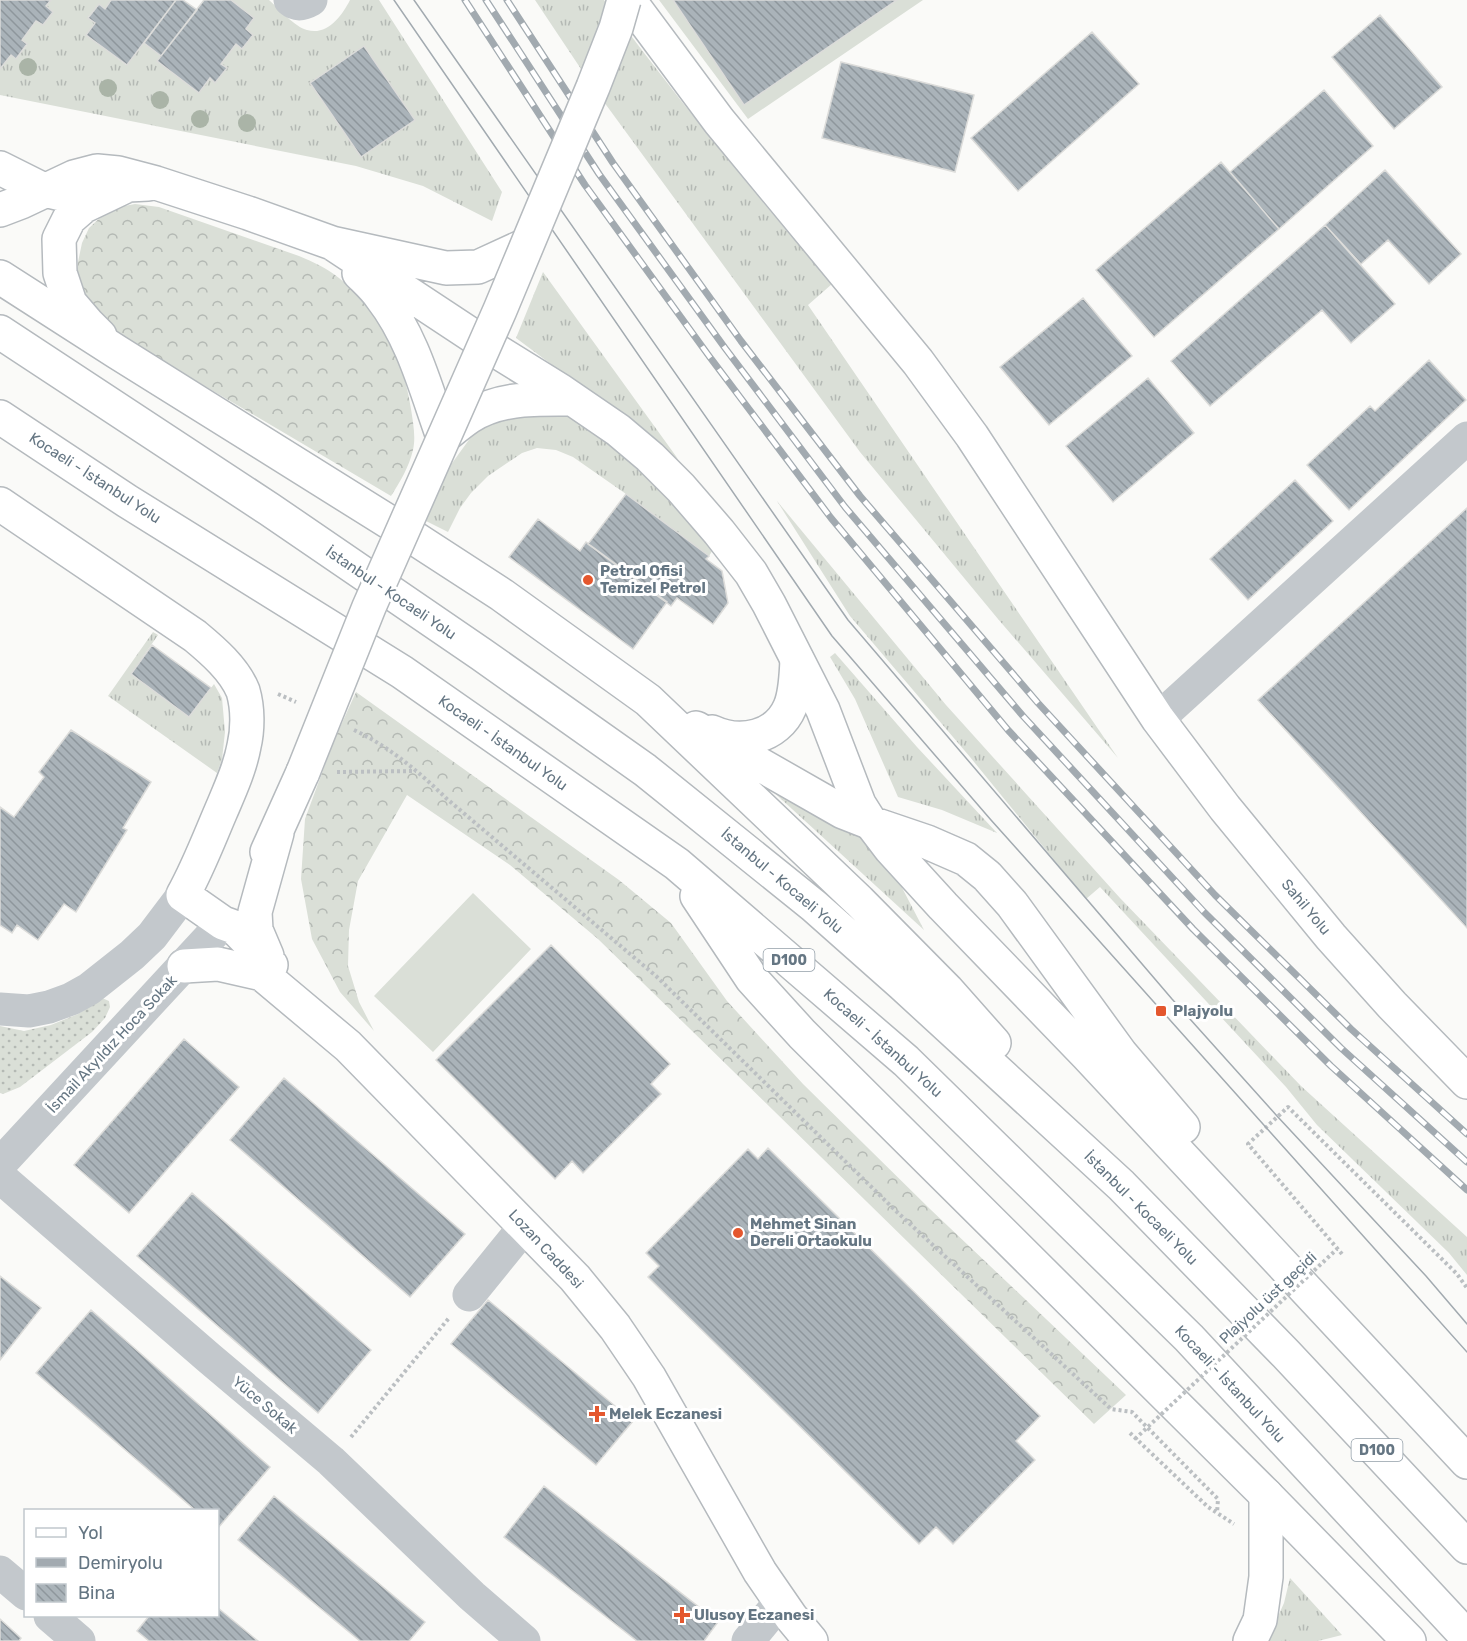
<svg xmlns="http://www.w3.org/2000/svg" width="1467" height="1641" viewBox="0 0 1467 1641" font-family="Rubik,sans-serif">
<defs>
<pattern id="grass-tufts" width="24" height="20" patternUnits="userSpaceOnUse" patternTransform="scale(1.5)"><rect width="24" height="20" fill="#dadfd7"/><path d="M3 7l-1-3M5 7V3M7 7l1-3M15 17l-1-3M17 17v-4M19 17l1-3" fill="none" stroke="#b4b9b4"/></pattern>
<pattern id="forest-crowns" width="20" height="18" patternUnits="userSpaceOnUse" patternTransform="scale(1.5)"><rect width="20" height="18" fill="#dadfd7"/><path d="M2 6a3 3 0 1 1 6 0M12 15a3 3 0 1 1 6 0" fill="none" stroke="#b4b9b4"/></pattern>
<pattern id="park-dots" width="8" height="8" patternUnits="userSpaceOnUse" patternTransform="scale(1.5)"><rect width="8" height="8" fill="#dadfd7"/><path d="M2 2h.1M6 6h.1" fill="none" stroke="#b4b9b4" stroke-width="1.8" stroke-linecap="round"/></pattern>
<pattern id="building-back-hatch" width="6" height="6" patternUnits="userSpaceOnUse" patternTransform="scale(1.5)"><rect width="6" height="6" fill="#aab3b9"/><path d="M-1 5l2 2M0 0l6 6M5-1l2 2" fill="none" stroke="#8e969c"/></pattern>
</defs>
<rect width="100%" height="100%" fill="#fafaf8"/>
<path fill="url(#grass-tufts)" d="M51,0H111L105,9L99,4L88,17L95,23L87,35L126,65L144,43L161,56L158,62L199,92L210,78L215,82L226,67L221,64L236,44L242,49L246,29L254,18L231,0H269C279,9 295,27 307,30C327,36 342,16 350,0H379L502,192L492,221L423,186L356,166L0,95V69L11,55L16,59L27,45L22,40L36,21L43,25L53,12L46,6Z
M535,0H604C677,98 753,192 832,284L808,305L1118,758L998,619L860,452L593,87Z
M543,272L678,459L516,338Z
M551,406L580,418L620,448L716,545L709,556L626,494L573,457L556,450L537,448L522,453L488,476L471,493L460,508L448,532L426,521L450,466L476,430L498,413Z
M777,501L946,705L1120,898L1301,1086L1467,1237V1275L1449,1253L1317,1125L1286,1087L1100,887L1086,899L970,757L850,616Z
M153,632L158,635L131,674L189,717L214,684L222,698L225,732L222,759L217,773L108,696Z
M835,653L917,747L997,833L942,810L898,797L855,699L830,657Z
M756,776L860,828L897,878L924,930Z
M1290,1578L1342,1635L1318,1641H1267L1284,1603Z"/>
<path fill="url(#forest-crowns)" d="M135,204L159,207L299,256C313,262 327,268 339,278C379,310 404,359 411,409C413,422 416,437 413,450C409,467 400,482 391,496L120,336L82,296L77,277L78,262L82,243L89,228L103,215L119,207Z
M356,692L619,880L671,923L727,1001L803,1084L930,1209L1126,1395L1094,1424L598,939L510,865L407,795L358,881L349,930L348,966L359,1002L374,1031L340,992L312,939L301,879L305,819L333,743Z"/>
<path fill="url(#park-dots)" d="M102,998L109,1001L110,1007L105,1018L92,1032L20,1087L3,1094L0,1093V1026L24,1031L51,1025L78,1014Z"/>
<path fill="#dadfd7" d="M659,0H923L748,119Z
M473,893L531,949L433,1052L374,996Z"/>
<path fill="url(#building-back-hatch)" stroke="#dcdcda" stroke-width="1.5" d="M0,0H51L46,6L53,12L43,25L36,21L22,40L27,44L16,59L11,55L0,69Z
M111,0H176L127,65L86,35L95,23L88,18L99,4L105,9Z
M176,0H183L197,10L161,56L144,43Z
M204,0H231L254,18L246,29L253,35L242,49L236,44L221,64L227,68L215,83L210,78L199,93L157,61Z
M673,0H897L744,105Z
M1380,15L1442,87L1394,129L1332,57Z
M1092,32L1139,84L1018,191L971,138Z
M364,46L415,120L361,157L310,83Z
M841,62L974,95L955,172L822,138Z
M1324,90L1373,146L1279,229L1230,172Z
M1221,162L1279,229L1154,337L1096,270Z
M1385,170L1461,254L1429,284L1388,240L1361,264L1325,225Z
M1325,225L1395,304L1351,343L1322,310L1210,406L1171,361Z
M1083,298L1132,356L1049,425L1000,367Z
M1429,360L1466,400L1349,510L1307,465L1370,406L1375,411Z
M1148,378L1194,433L1113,502L1066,446Z
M1295,480L1333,521L1248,600L1210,559Z
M626,494L709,556L706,559L722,571L728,603L713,624L677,598L671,606L588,544Z
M1467,508V928L1258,700Z
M538,519L580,551L586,542L667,602L633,649L509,557Z
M152,645L211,688L189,717L131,674Z
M71,730L151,782L123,828L127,830L76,912L64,904L38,940L17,925L12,933L0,925V807L14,817L44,777L39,772Z
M551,945L670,1064L651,1084L661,1094L583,1173L572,1161L555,1179L436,1060Z
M184,1039L239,1087L129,1213L74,1165Z
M284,1078L465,1234L410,1297L230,1140Z
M768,1148L1040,1416L1016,1441L1035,1460L953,1544L936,1527L919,1544L648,1277L659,1266L646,1253L748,1149L758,1159Z
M192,1193L371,1350L318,1413L137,1256Z
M0,1276L41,1308L0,1360Z
M488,1300L633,1421L596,1465L451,1344Z
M91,1310L270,1467L218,1528V1510H195L36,1373Z
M544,1486L718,1622L704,1641H637L504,1537Z
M274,1496L425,1622L409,1641H360L238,1540Z
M218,1608L258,1641H149L137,1631L149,1616H218Z
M0,1619L21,1638L19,1641H0Z"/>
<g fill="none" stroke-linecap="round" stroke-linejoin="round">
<g stroke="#b5babe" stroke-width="36">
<path id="major" d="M629,0L719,121L918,362L972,436L1158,719L1225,808L1331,937L1392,1005L1467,1082
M0,168L44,190L61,194
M0,210L21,202L74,177L97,171L118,173L156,183L248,213L332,243L446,268L478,267L526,245
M332,243L485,344L561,391L618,430L650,457L681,488L719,532L751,573L769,604L823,710L859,804L871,823L890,848L943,906L1087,1055L1467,1462
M359,273C367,281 375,288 381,297C413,338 426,390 443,437C451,431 460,423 469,417C500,397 536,399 572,399
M100,336L88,324L70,303L60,273L59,239L69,219L84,206L128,185L148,184
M0,504L195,636C213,651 234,669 243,691C248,708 248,729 244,746C240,768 230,790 221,811C209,839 198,868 183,895L223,923L234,927L271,965
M871,823L927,842L966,859L987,876L1012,904L1121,1054L1183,1127
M267,852L303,772
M267,956L256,930L255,912L277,833
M184,966L218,964L262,974L348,1046L575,1278L615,1327L649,1377L760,1572L791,1617L811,1641
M1250,1641L1260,1620L1266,1577V1495"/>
</g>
<g stroke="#b4b9bd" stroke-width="36">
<path id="highway" d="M0,277L117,352L405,532L502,595L648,700L859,901L947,990L994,1043
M0,332L269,509L481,654L645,770L814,906L902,984L1121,1185L1286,1354L1467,1547
M0,417L127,501L402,672L677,864L906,1061L1189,1338L1467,1637
M696,728L843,812L871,823
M712,732C740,745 777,738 790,707C796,693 796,676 797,660
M697,896L752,979L802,1034L1266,1495L1409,1641"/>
</g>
<path stroke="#bbbfc2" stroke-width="4" stroke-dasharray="3 3" stroke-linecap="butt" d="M278,694L296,702
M354,730C390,747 419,772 447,799L656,976L897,1212L1111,1409L1132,1412L1218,1499L1217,1513
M337,772L416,771
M1342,1254L1248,1144L1288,1107L1457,1274L1467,1288
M1130,1433L1208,1507L1234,1524
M351,1437L449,1318"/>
<path stroke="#c3c8cc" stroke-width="33" d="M290,0C297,6 304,4 311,0
M1158,719L1467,438
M0,1009L29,1011L49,1007L71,999L89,989L132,955L152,936L183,895
M0,1164L223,923
M0,1177L209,1358L331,1461L472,1596L524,1641
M469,1295L525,1226
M0,1572L26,1594
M50,1616L79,1641
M748,1641L780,1602"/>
<use href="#major" stroke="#fff" stroke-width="33"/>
<use href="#highway" stroke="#fff" stroke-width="33"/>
<path stroke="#a2aab0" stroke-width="1.5" d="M394,0L832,636L991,820L1467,1352
M414,0L848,620L1172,999L1277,1116L1426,1276L1467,1324"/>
<g stroke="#a2aab0" stroke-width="7">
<path id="rail" d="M465,0L585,185L709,356L831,518L1008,730L1193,929L1331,1066L1467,1190
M486,0L599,174L725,348L845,507L1023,716L1204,912L1341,1048L1467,1162
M507,0L613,163L741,341L860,496L1038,703L1215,895L1351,1029L1467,1134"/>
</g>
<use href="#rail" stroke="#fff" stroke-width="4.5" stroke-dasharray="14" stroke-linecap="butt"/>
<g stroke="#b5babe" stroke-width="36" stroke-linecap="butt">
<path id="major-bridge" d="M303,772L369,607L500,310L593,87L616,28L624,0"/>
</g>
<path stroke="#bbbfc2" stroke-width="4" stroke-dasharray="3 3" stroke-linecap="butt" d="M1135,1439L1337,1249"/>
<use href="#major-bridge" stroke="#fff" stroke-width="33"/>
</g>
<g fill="#aab4a7">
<circle cx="28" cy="67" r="9"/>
<circle cx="108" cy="88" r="9"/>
<circle cx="160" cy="100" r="9"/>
<circle cx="200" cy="119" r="9"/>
<circle cx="247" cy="123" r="9"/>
</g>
<g fill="#e4572e" stroke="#fff" stroke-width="2">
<circle cx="588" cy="580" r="6"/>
<rect x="1155" y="1005" width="12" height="12" rx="3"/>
<circle cx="738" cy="1233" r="6"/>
<path d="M594 1405h6v6h6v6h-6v6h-6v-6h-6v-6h6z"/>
<path d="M679 1606h6v6h6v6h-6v6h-6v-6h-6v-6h6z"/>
</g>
<g text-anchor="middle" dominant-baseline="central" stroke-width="6" stroke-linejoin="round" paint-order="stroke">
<g fill="#fff" stroke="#939fa8" stroke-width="1.5">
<rect x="763.5" y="949" width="51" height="22" rx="4.5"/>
<rect x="1351.5" y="1439" width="51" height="22" rx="4.5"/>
</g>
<g font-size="14" font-weight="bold" fill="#657683">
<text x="789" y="960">D100</text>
<text x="1377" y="1450">D100</text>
</g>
<g font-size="15" fill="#657683" stroke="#fff">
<text transform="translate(95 478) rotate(33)">Kocaeli - İstanbul Yolu</text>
<text transform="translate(391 593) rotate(34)">İstanbul - Kocaeli Yolu</text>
<text transform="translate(503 743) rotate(35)">Kocaeli - İstanbul Yolu</text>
<text transform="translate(782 881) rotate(40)">İstanbul - Kocaeli Yolu</text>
<text transform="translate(1306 907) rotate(50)">Sahil Yolu</text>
<text transform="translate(883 1043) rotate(42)">Kocaeli - İstanbul Yolu</text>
<text transform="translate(112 1044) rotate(-47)">İsmail Akyıldız Hoca Sokak</text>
<text transform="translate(1141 1208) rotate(45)">İstanbul - Kocaeli Yolu</text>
<text transform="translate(546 1249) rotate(47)">Lozan Caddesi</text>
<text transform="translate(1268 1298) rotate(-43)">Plajyolu üst geçidi</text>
<text transform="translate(1230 1384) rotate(47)">Kocaeli - İstanbul Yolu</text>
<text transform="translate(265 1405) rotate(40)">Yüce Sokak</text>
</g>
<g font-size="15" font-weight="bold" fill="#657683" stroke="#fff" text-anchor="start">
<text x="600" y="571">Petrol Ofisi<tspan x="600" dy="17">Temizel Petrol</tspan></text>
<text x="1173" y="1011">Plajyolu</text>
<text x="750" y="1224">Mehmet Sinan<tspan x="750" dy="17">Dereli Ortaokulu</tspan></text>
<text x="609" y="1414">Melek Eczanesi</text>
<text x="694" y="1615">Ulusoy Eczanesi</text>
</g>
</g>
<rect x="24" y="1509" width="195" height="108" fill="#ffffff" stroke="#c1c8cd" stroke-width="1.5"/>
<rect x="36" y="1528" width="30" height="9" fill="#ffffff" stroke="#c1c8cd" stroke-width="1.5"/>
<text x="78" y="1539" font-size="18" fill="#657683">Yol</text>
<rect x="36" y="1558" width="30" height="9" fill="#a2aab0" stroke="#c1c8cd" stroke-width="1.5"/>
<text x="78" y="1569" font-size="18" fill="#657683">Demiryolu</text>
<rect x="36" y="1584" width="30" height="18" fill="url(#building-back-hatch)" stroke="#c1c8cd" stroke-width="1.5"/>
<text x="78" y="1599" font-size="18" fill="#657683">Bina</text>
</svg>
